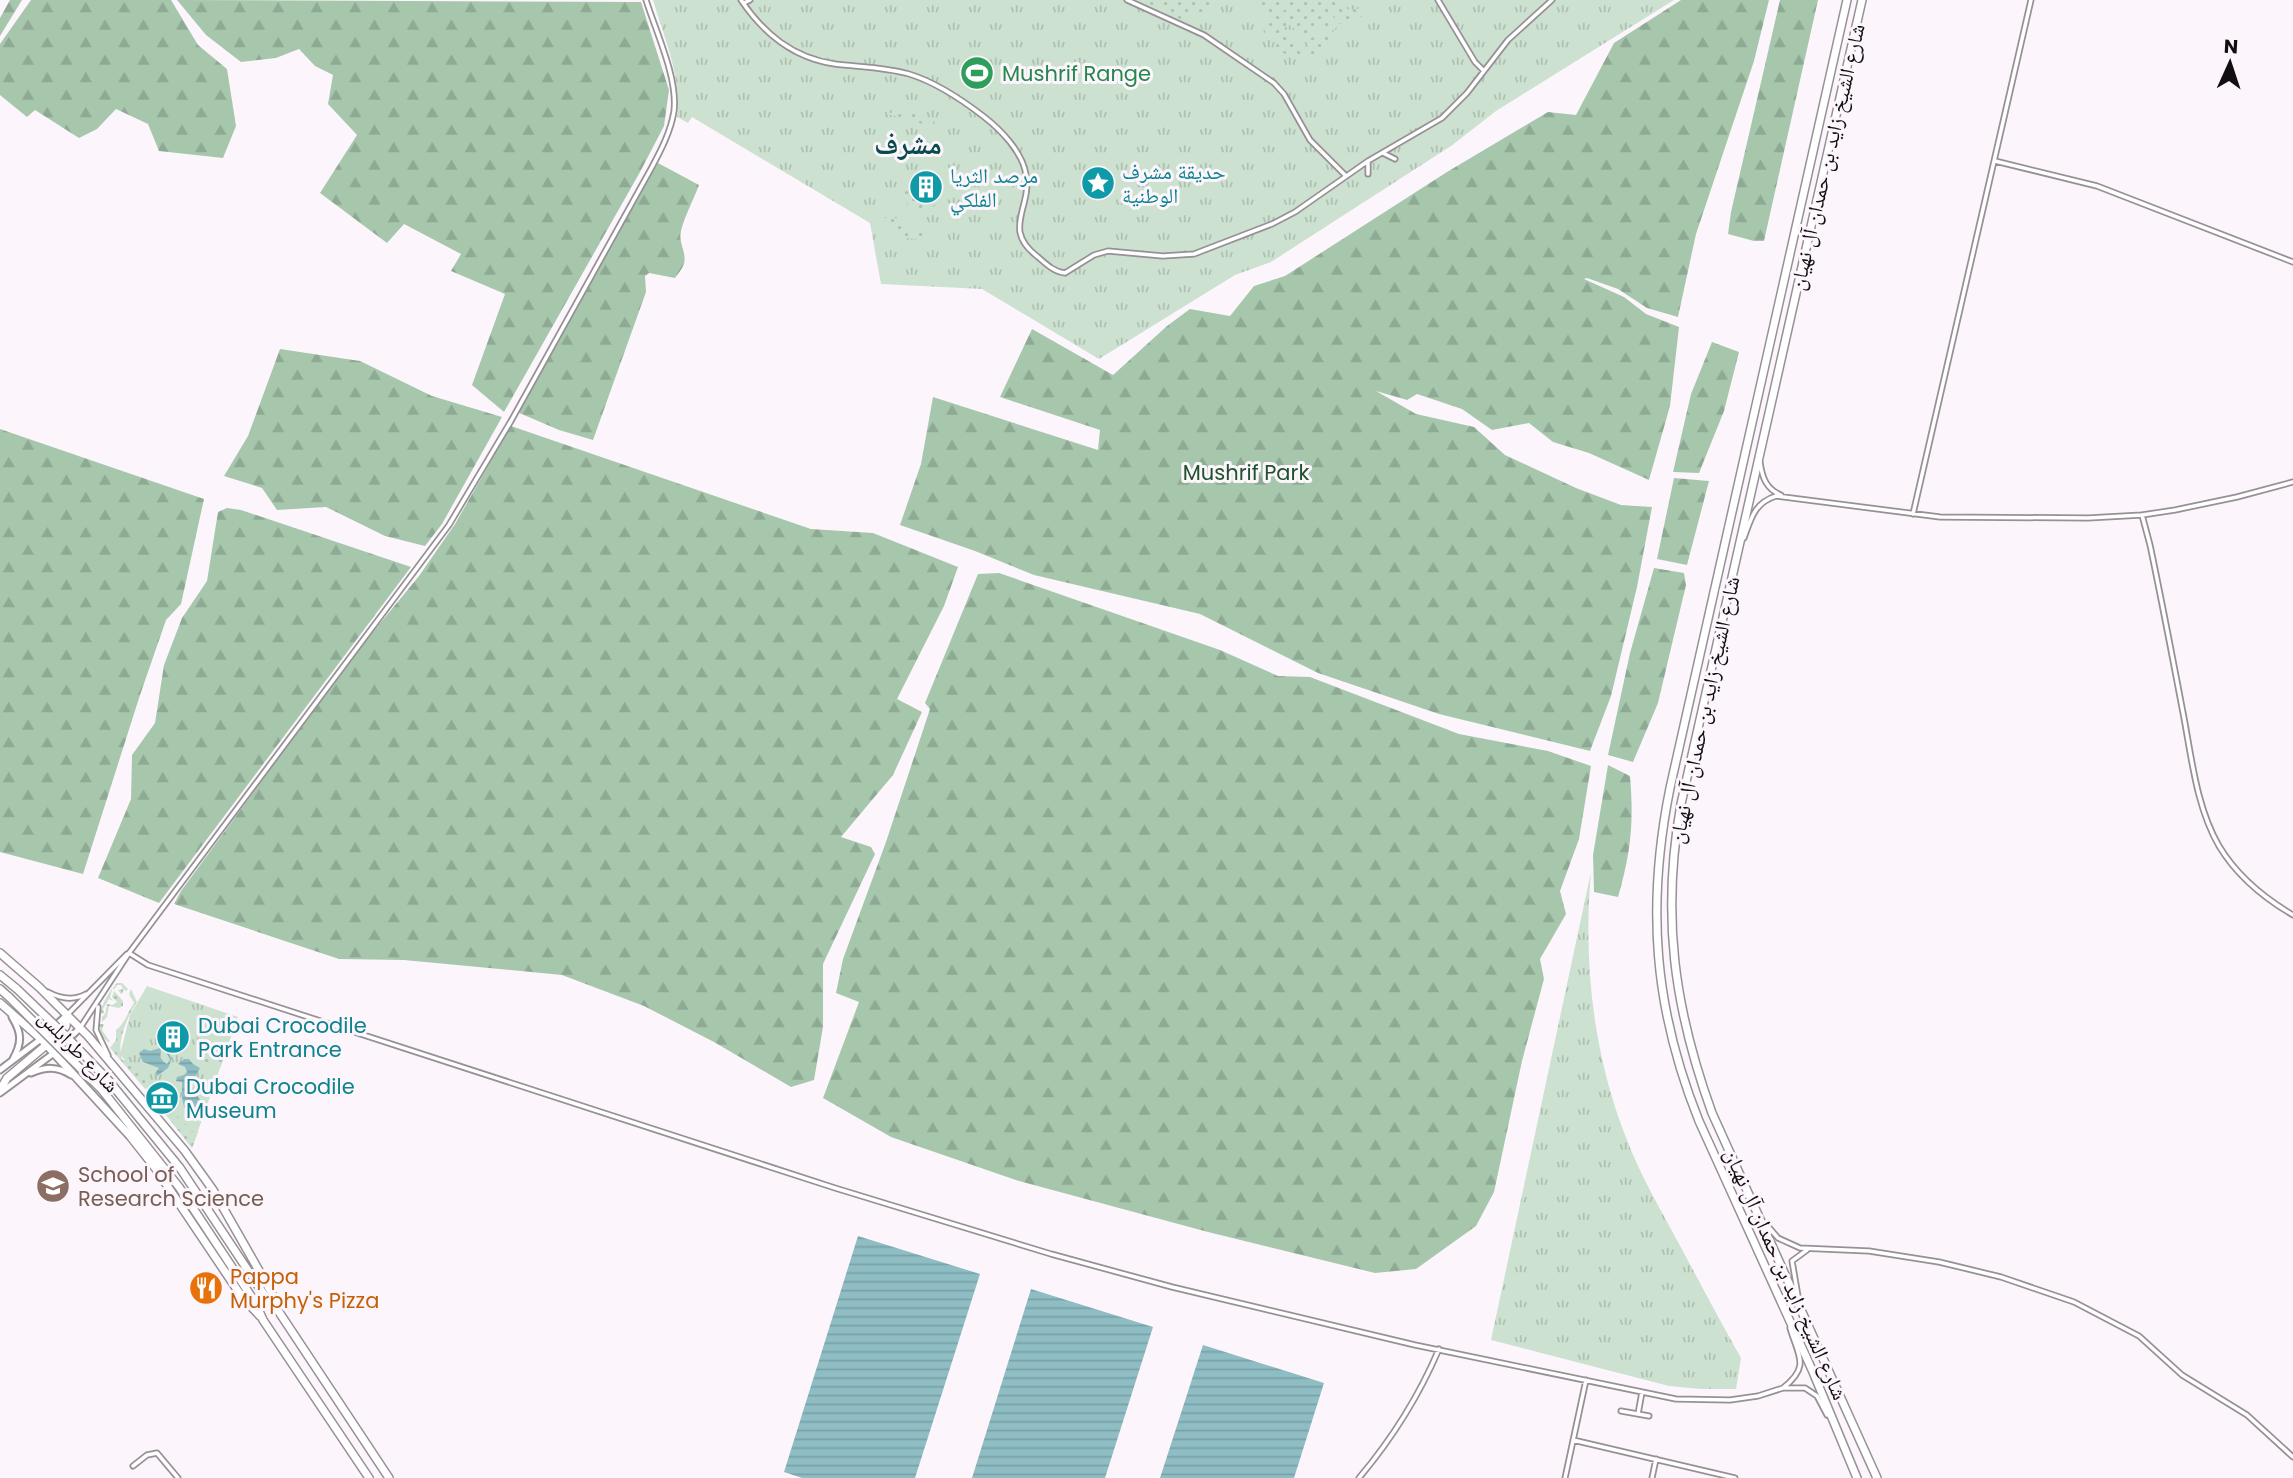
<svg xmlns="http://www.w3.org/2000/svg" width="2293" height="1478" viewBox="0 0 2293 1478" font-family="Poppins,'Noto Naskh Arabic',sans-serif">
<defs>
<pattern id="grass-tufts" width="24" height="20" patternUnits="userSpaceOnUse" patternTransform="scale(1.75)"><rect width="24" height="20" fill="#cce1d0"/><path d="M3 7l-1-3M5 7V3M7 7l1-3M15 17l-1-3M17 17v-4M19 17l1-3" fill="none" stroke="#aec0b2"/></pattern>
<pattern id="forest-firs" width="22" height="20" patternUnits="userSpaceOnUse" patternTransform="scale(1.75)"><rect width="22" height="20" fill="#a7c7ad"/><path d="M5 1l3.5 6h-7zM16 11l3.5 6h-7z" fill="#8faa94"/></pattern>
<pattern id="garden-dots" width="8" height="8" patternUnits="userSpaceOnUse" patternTransform="scale(1.75)"><rect width="8" height="8" fill="#cce1d0"/><path d="M2 2h.1M6 6h.1" fill="none" stroke="#aec0b2" stroke-width="1.8" stroke-linecap="round"/></pattern>
<pattern id="water-rules" width="6" height="5" patternUnits="userSpaceOnUse" patternTransform="scale(1.75)"><rect width="6" height="5" fill="#8fbdc4"/><path d="M0 2.5h6" fill="none" stroke="#7aa1a7"/></pattern>
</defs>
<rect width="100%" height="100%" fill="#fcf6fc"/>
<path fill="url(#grass-tufts)" d="M653,0H1674L1496,111L1451,146L1271,262L1235,275L1099,359L982,289L881,284L870,223L692,117L688,123L677,117C682,77 664,38 653,0Z
M1591,872C1583,962 1593,1055 1627,1140C1639,1172 1656,1201 1672,1231C1695,1273 1717,1316 1741,1358L1736,1389H1701L1669,1386L1491,1340Z
M147,986L238,1017L192,1148L120,1054L130,1015Z"/>
<path fill="url(#forest-firs)" d="M10,0H22L0,36V18Z
M31,0H171L198,45L227,69L236,126L223,158L159,151L148,124L116,109L97,129L79,138L35,110L27,117L0,95V44Z
M177,0L641,2L669,90L664,126L640,172L504,412L472,385L505,294L451,271L461,254L404,224L387,243L320,193L357,135L328,104L333,75L315,66L299,49L276,58L241,62L206,35Z
M1681,0H1769L1754,61L1696,234L1678,317L1647,308L1618,289L1587,278L1584,279L1624,297L1646,314L1679,327L1670,406L1649,480L1589,453L1553,442L1529,423L1492,430L1462,409L1417,394L1407,400L1376,391L1416,414L1474,427L1505,455L1576,488L1621,505L1652,507L1637,587L1611,696L1590,751L1439,714L1318,673L1200,614L1034,575L975,551L900,525L921,464L933,397L1098,450L1100,430L1000,397L1032,329L1113,375L1167,326L1190,309L1230,316L1254,286L1285,276L1447,172L1548,112L1576,115L1614,43Z
M1780,0H1818L1764,241H1754L1728,234L1731,212Z
M658,163L699,185C693,201 685,215 681,231C678,243 687,252 684,264C682,269 678,274 675,278L649,273L645,276L646,292L593,440L559,430L517,412Z
M1712,342L1739,352L1724,411L1699,473L1673,472L1691,394Z
M280,349L360,361L432,396L502,417L442,524L425,546L385,536L326,507L277,510L262,488L224,476L248,436Z
M511,426L811,529L873,533L958,567L944,606L897,699L922,712L893,775L841,837L871,847L875,854L823,964V1027L814,1080L791,1087L714,1042L644,1006L562,975L404,960L339,959L174,904L181,891L354,655L419,576L455,524Z
M0,429L204,499L181,604L166,620L140,695L83,874L0,852Z
M1674,478L1709,481L1687,565L1657,559Z
M227,508L241,510L411,567L159,903L98,878L131,799L132,755L155,723L164,665L182,618L207,581L218,512Z
M1654,568L1684,573L1686,585L1658,703L1633,762L1608,755L1630,653Z
M999,573L1220,650L1278,676L1310,677L1459,734L1548,751L1591,766L1579,839L1560,891L1566,914L1540,959L1544,979L1522,1061L1494,1192L1476,1226L1416,1269L1375,1273L1208,1232L1019,1181L891,1137L823,1098L859,1002L836,993L843,959L886,842L930,709L925,703L978,574Z
M1608,765L1630,776C1634,822 1631,852 1618,897L1594,892L1593,855Z"/>
<path fill="url(#garden-dots)" d="M1142,0H1217L1220,5L1182,20Z
M1260,0H1329L1350,10L1363,8L1366,15L1340,24L1331,14L1301,13L1287,7L1266,17L1265,13L1260,12Z
M1287,9L1300,15L1329,16L1339,25C1331,32 1328,41 1321,49C1307,65 1287,57 1273,46L1278,38L1285,35L1288,37L1293,35L1296,37V45L1302,48L1309,45L1310,38L1323,36V31L1318,28L1309,36L1303,33L1298,36L1294,33L1295,29L1289,25L1284,28V32L1277,35L1272,33L1267,36L1264,33C1261,20 1276,14 1287,9Z
M899,111L914,113L925,124L924,115L934,121L936,128L916,122L910,115L900,117L887,114Z
M904,188L909,190L918,202L936,205L927,211C911,212 903,203 904,188Z
M891,214L904,226L899,236L889,229L883,220Z
M905,228L922,230V240L900,237Z
M117,983H122L128,989L126,991L123,989V993L121,994L118,990L123,989L121,985H117L114,990L113,987L110,997L113,1001L109,999L103,1009L105,1015L107,1004L112,1005L117,1002L112,997L114,991L123,1001V1006L119,1008L109,1006L107,1017L102,1022V1017L105,1014L101,1013L100,1024H104L102,1030L110,1042H108C89,1027 103,998 117,983Z
M131,989L137,1002C127,1017 115,1045 123,1061L126,1059C134,1069 144,1077 149,1086L145,1089L110,1048L116,1040V1030C125,1024 128,1011 134,1003L129,994Z
M199,1047L217,1054L218,1058L223,1060L220,1068L209,1065H202V1060L197,1054Z
M169,1104L183,1124L191,1126L190,1131L198,1132L192,1148L162,1110Z"/>
<path fill="#cce1d0" d="M983,57L992,63L969,93L960,87Z"/>
<path fill="url(#water-rules)" d="M160,1048C163,1054 156,1057 167,1064L170,1060L165,1049L172,1058L168,1068L157,1076L156,1072L159,1068L143,1062L139,1053L144,1049L150,1051Z
M184,1059H189L193,1064L200,1068L191,1085L200,1100L196,1113L192,1117L188,1116C181,1103 182,1095 182,1082L176,1081L177,1077L184,1075L187,1072L185,1067L178,1064Z
M858,1236L980,1274L915,1478H802L784,1472Z
M1031,1289L1153,1327L1105,1478H972Z
M1203,1345L1324,1383L1294,1478H1160Z"/>
<g fill="none" stroke-linecap="round" stroke-linejoin="round">
<g stroke="#979196" stroke-width="7">
<path id="street" d="M741,0C764,34 793,58 835,64C859,67 885,67 909,74C935,82 961,99 983,116C1000,129 1023,152 1026,175C1032,209 1001,229 1038,257C1046,264 1054,272 1065,273L1094,255L1108,251L1163,256L1194,254L1272,224L1295,212L1368,161L1442,118L1467,93L1508,40L1552,0
M1127,0L1204,35L1274,83L1284,94L1310,140L1346,176
M1438,0L1475,62L1484,71
M744,3L750,0
M1383,153L1395,159
M1995,161L2097,186L2293,262
M1368,174V162
M1760,462C1762,477 1766,489 1781,495
M1913,514L2031,0
M2142,515L2150,545C2162,602 2173,660 2184,718C2192,761 2197,808 2219,846C2237,876 2264,898 2293,915
M1744,538C1751,519 1754,503 1776,496L1940,517L2088,518L2142,515L2175,510L2237,497L2293,482
M129,953L148,965L835,1188L1051,1254L1172,1287L1415,1345L1676,1399L1730,1400L1758,1396L1783,1388H1805L1817,1396L1827,1415
M48,992C61,999 73,1001 86,994
M98,1007L96,1030L108,1055
M67,1015L127,954
M80,1028L129,953L449,525L511,421L652,167C661,150 671,131 674,111C678,78 656,32 646,0
M1766,1224L1778,1238L1800,1248L1869,1251L1939,1262L2001,1277L2074,1302L2139,1336L2182,1375L2247,1415L2293,1457
M1798,1296L1792,1261L1807,1250
M1783,1388C1811,1366 1798,1356 1790,1328
M1621,1411L1649,1416
M1638,1414L1642,1392
M1573,1440L1735,1478
M133,1466L147,1455L157,1453L178,1478
M1359,1478C1391,1440 1419,1396 1439,1349
M1565,1478L1586,1380
M1652,1478L1656,1459"/>
</g>
<g stroke="#979196" stroke-width="9">
<path id="secondary" d="M12,1017C22,1033 22,1043 13,1059
M0,1070L41,1039L67,1015
M31,1073C46,1067 57,1066 71,1075
M0,1093L54,1053L80,1028"/>
</g>
<g stroke="#979196" stroke-width="10">
<path id="highway" d="M1847,0L1670,788C1646,907 1654,1009 1699,1121L1813,1372L1857,1478
M1862,0L1681,804C1661,915 1674,1008 1712,1113L1877,1478
M0,953L39,987L88,1036L185,1151L213,1190L270,1290L278,1307
M0,975L17,989
M0,989L9,997
M0,1003L41,1039L130,1136L156,1169L242,1297L260,1316
M109,1081L180,1168L267,1299L279,1312L389,1478
M0,1090L7,1078L63,1031L66,1026L67,1015
M102,1090L179,1187L255,1302L263,1320L369,1478"/>
</g>
<use href="#street" stroke="#fff" stroke-width="3.5"/>
<use href="#secondary" stroke="#fff" stroke-width="5"/>
<use href="#highway" stroke="#fff" stroke-width="7"/>
<g stroke="#979196" stroke-width="10" stroke-linecap="butt">
<path id="highway-bridge" d="M17,989L64,1034L109,1081
M9,997L102,1090"/>
</g>
<use href="#highway-bridge" stroke="#fff" stroke-width="7"/>
</g>
<defs>
<g id="stadium-disc" transform="scale(1.75)"><circle r="9.5" fill="#2e9e5b" stroke="#fcf6fc"/><path d="M0-5a6.5 5 0 1 0 0 10a6.5 5 0 1 0 0-10ZM-3.5-1.8h7v3.6h-7Z" fill="#fff"/></g>
<g id="sight-disc" transform="scale(1.75)"><circle r="9.5" fill="#0f9aa8" stroke="#fcf6fc"/><path d="M0-6L1.8-2.2L6-1.7L2.9 1.2L3.7 5.4L0 3.3L-3.7 5.4L-2.9 1.2L-6-1.7L-1.8-2.2Z" fill="#fff"/></g>
<g id="building-disc" transform="scale(1.75)"><circle r="9.5" fill="#0f9aa8" stroke="#fcf6fc"/><path d="M-4-6H4V6H1V3H-1V6H-4ZM-2.5-4.3h1.7v1.8h-1.7ZM.8-4.3h1.7v1.8H.8ZM-2.5-1h1.7V.8h-1.7ZM.8-1h1.7V.8H.8Z" fill="#fff"/></g>
<g id="museum-disc" transform="scale(1.75)"><circle r="9.5" fill="#0f9aa8" stroke="#fcf6fc"/><path d="M0-6L6-3V-2H-6V-3ZM-5-1h2V3h-2ZM-1-1h2V3h-2ZM3-1h2V3H3ZM-6 4H6V6H-6Z" fill="#fff"/></g>
<g id="school-disc" transform="scale(1.75)"><circle r="9.5" fill="#8d6e63" stroke="#fcf6fc"/><path d="M0-5L7-2L0 1L-7-2ZM-4 1L0 2.5L4 1V4Q0 6-4 4Z" fill="#fff"/></g>
<g id="restaurant-disc" transform="scale(1.75)"><circle r="9.5" fill="#e8710a" stroke="#fcf6fc"/><path d="M-5-6h1v4h1v-4h1v4h1v-4h1v5L-1.5 .5V6h-2V.5L-5-1ZM5-6V6H3V1.5H1.5Q1.5-4 5-6Z" fill="#fff"/></g>
</defs>
<g fill-rule="evenodd">
<use href="#stadium-disc" x="977" y="73"/>
<use href="#sight-disc" x="1098" y="183"/>
<use href="#building-disc" x="926" y="187"/>
<use href="#building-disc" x="173" y="1037"/>
<use href="#museum-disc" x="162" y="1098"/>
<use href="#school-disc" x="53" y="1186"/>
<use href="#restaurant-disc" x="206" y="1288"/>
</g>
<g text-anchor="middle" dominant-baseline="central" stroke-width="6" stroke-linejoin="round" paint-order="stroke">
<g font-size="21" fill="#27864d" stroke="#fcf6fc" text-anchor="start">
<text x="1002" y="73">Mushrif Range</text>
</g>
<g font-size="21" fill="#110f11" stroke="#fcf6fc">
<text transform="translate(1827 157) rotate(-77)">شارع الشيخ زايد بن حمدان آل نهيان</text>
<text transform="translate(1704 710) rotate(-78)">شارع الشيخ زايد بن حمدان آل نهيان</text>
<text transform="translate(79 1051) rotate(46)">شارع طرابلس</text>
<text transform="translate(1786 1274) rotate(66)">شارع الشيخ زايد بن حمدان آل نهيان</text>
</g>
<g font-size="21" fill="#0d838f" stroke="#fcf6fc" text-anchor="start">
<text x="1122" y="171">حديقة مشرف<tspan x="1122" dy="24">الوطنية</tspan></text>
<text x="950" y="175">مرصد الثريا<tspan x="950" dy="24">الفلكي</tspan></text>
<text x="198" y="1025">Dubai Crocodile<tspan x="198" dy="24">Park Entrance</tspan></text>
<text x="186" y="1086">Dubai Crocodile<tspan x="186" dy="24">Museum</tspan></text>
</g>
<g font-size="21" fill="#20512e" stroke="#fcf6fc">
<text x="1246" y="472">Mushrif Park</text>
</g>
<g font-size="21" fill="#785e54" stroke="#fcf6fc" text-anchor="start">
<text x="78" y="1174">School of<tspan x="78" dy="24">Research Science</tspan></text>
</g>
<g font-size="21" fill="#c56008" stroke="#fcf6fc" text-anchor="start">
<text x="230" y="1276">Pappa<tspan x="230" dy="24">Murphy's Pizza</tspan></text>
</g>
<g font-size="28" font-weight="bold" fill="#094a4c" stroke="#fcf6fc">
<text x="908" y="144">مشرف</text>
</g>
</g>
<g transform="translate(2230 63) rotate(3)" stroke="#fcf6fc" stroke-width="5" paint-order="stroke">
<path d="M0-5L12 26L0 18L-12 26Z" fill="#110f11"/>
<text y="-10" font-size="19" font-weight="bold" text-anchor="middle" fill="#110f11">N</text>
</g>
</svg>
